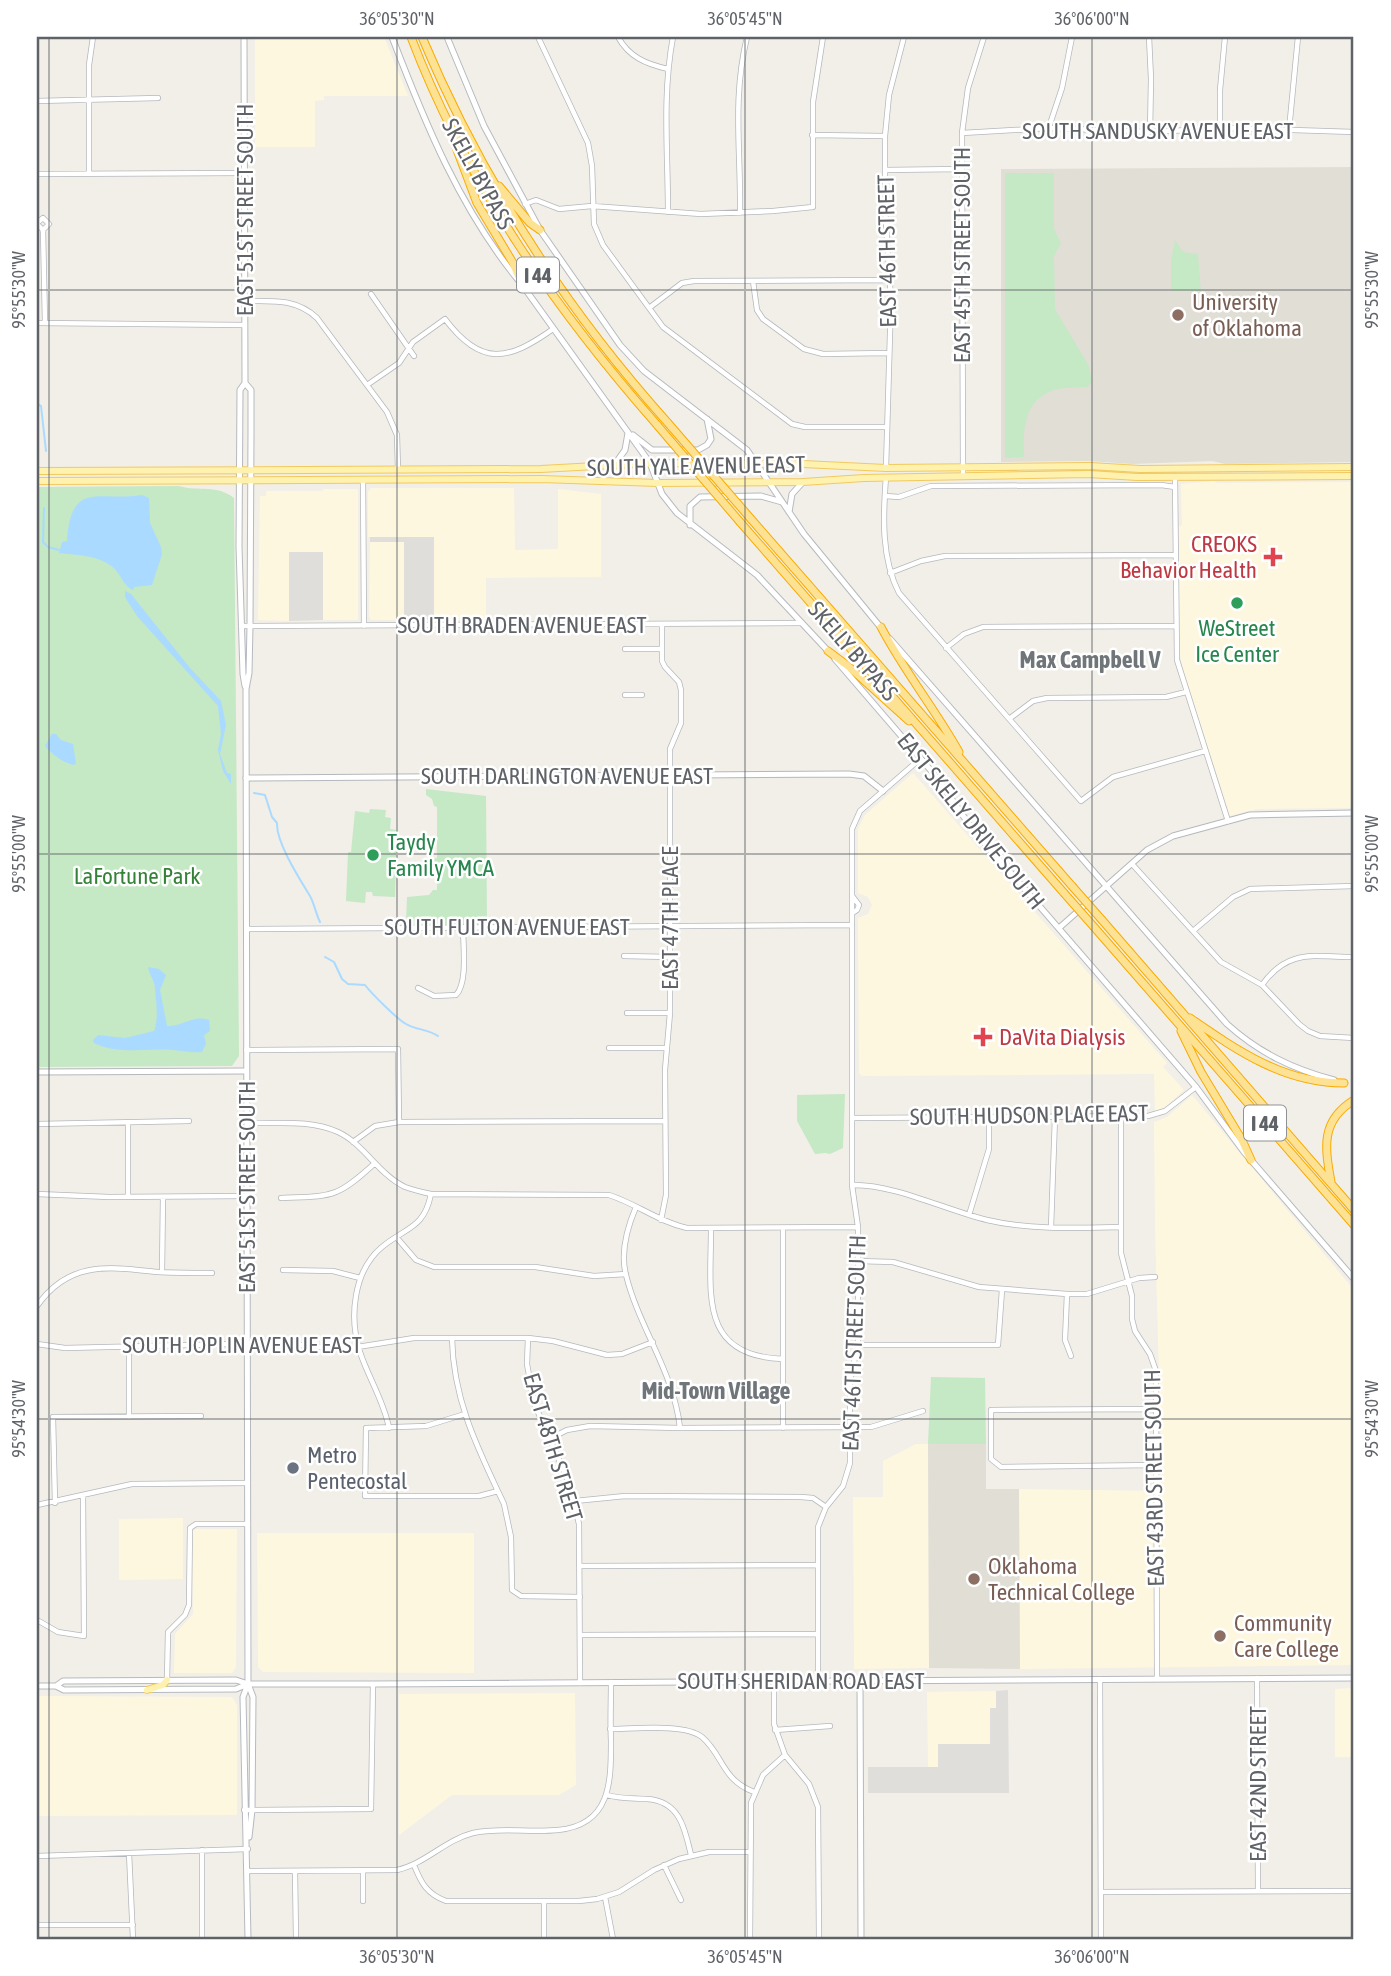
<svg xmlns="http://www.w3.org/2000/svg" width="1391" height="1976" viewBox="0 0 1391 1976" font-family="'Asap Condensed',sans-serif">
<rect width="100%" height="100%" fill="#f1efe8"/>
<path fill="#fef7e0" d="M255,37H384L408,96H324V100L315,101V147H255Z
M1215,481L1216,483L1354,482V808L1257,809L1230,816L1182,666L1179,648V526L1182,525L1181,484Z
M371,488H514L515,550L558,549V489L601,494V577L486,578V620H434V537H368V492Z
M323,489H357L358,491V620H323V552H289V621L258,620L260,496H266V491H323Z
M370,542H404V620H371L369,616Z
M913,773L1167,1063L1163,1067L1184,1090L1164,1108L1155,1111L1154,1074L862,1076L859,1073L858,918L868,914L872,905L868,897L858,893V829L865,815Z
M1192,1095L1354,1290V1665L1020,1669L1019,1489L1162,1491L1155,1226L1154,1122L1167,1117Z
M916,1444H928L929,1668L854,1669L853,1497H883V1461Z
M183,1518V1579L119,1580V1519Z
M196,1529H237L236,1667L232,1673H174L175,1634L193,1614L192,1532Z
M257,1533H474V1673L263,1672L258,1667Z
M1354,1688V1757H1335V1689Z
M996,1691V1708L990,1709V1744H939V1767H928L927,1692Z
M575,1693L576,1785L559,1795H452L399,1835V1694Z
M37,1696L232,1697L237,1705V1815L37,1816Z"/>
<path fill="#e0deda" d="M370,537H434V620H404V542H370Z
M289,552H323V620L289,621Z
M1008,1690L1009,1793H868V1767H938V1744H990V1708H996V1691Z"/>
<path fill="#e1ded6" d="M1354,167V462L1225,464L1212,461L1132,464L1089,461L1001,462V169Z
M928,1444H986V1489H1019L1020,1669L929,1668Z"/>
<path fill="#c5e8c5" d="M1005,173H1054V229L1061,243L1054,256L1055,309L1089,366L1092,381L1088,387C1078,388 1068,387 1059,389C1024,396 1023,428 1024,457L1005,458Z
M1175,240L1183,252L1198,254L1201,293L1199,291H1171V260Z
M179,486C200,492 216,484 234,498L239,1056L232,1066L37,1067V487Z
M426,789L486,796L487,924L409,925L406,922L407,897L429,895L433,890H437V866L433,865V859L437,858V807L434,806L432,799L426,795Z
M370,809L386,810L385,817L391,818L390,829L397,830L395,897L373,896L372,892H366L365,903L346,901L348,852H351L355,811L369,813Z
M845,1094L843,1148L830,1154L825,1153L815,1154L797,1121V1095Z
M931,1377L985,1378L986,1444H928Z"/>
<path fill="#aadaff" d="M142,495L149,498L150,523L161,547L162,554L152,585L134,587L133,590C123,585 122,577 115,569C101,555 76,555 59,553L62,542L67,541C71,479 99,502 142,495Z
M125,591L131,594L190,668L221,701L226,725L220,754L227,773L231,774V784L223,771L218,750L221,734L218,706L137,616L125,597Z
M52,734H56L61,740L73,744L76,764L73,765C61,761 53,755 45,746Z
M148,967L159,969L166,975L160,990L167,1026C181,1027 194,1014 209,1020L210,1031L204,1035L206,1044L202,1052C192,1053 184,1051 174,1050C149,1048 118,1055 94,1043L93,1040L98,1035L125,1038L154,1031C159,1018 156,1002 155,989C155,981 149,974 148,967Z"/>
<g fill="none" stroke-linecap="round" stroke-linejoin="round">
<path stroke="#aadaff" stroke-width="2" d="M37,404L41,406L46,451
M44,508L43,542L48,547L59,550
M254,793L265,795L272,817L277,823C276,842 299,878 310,896C314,903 316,914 320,922
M325,957L334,962L342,979L348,984L365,985C372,994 397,1019 406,1024C416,1030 428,1029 438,1036"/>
<g stroke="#b5b8bc" stroke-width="6">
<path id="minor" d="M538,37L588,143L592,166L594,224L603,245L663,327L792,424L805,427H886
M618,37C629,57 646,64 668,69
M1149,37L1151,79L1150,132
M37,101L158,98
M1049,127L1062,88L1072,37
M1220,128V90L1225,37
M1289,130L1298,37
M962,133L1049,128L1150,132L1228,128L1354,132
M812,135L885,136
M885,170L962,169
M89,173V65L93,37
M37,174L245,173
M525,204L536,200L559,209L592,206L701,214L773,211L813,207V102L823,37
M668,212C668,153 662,95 673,37
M740,213C741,151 732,99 747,37
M37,223L43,218L49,224L43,230L37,224
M43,230L45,323
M753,281L757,310L763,319L804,349L823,354L888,353
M371,294L414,356
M245,301C272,301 296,298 317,318L387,412L397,435L398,470
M649,308L682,283L694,281L890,280
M37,323L245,325
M367,385L399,363L413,342L445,319C481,367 508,361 553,329
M886,468L891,300L885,208V136L889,95L904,37
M963,476L962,133L968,88L984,37
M886,477C883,516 881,558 899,593L1081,801L1113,777L1205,751
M1175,477L1177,660L1228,821
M363,480L364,626
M885,496L899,497L931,486L1161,485L1175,487
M890,573L921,561L945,556L1175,555
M241,626L802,623
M946,648L964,634L983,627L1175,626
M625,649H662
M625,695H642
M1009,719L1033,701L1047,698L1166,697L1186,692
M1132,864L1221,962L1262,985L1299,1024L1308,1031L1320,1036L1354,1038
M853,897L859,905L857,910L854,912
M247,929L852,925
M1193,931L1233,897L1250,889L1354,886
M624,956L670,957
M1262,985C1288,948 1314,957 1354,957
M418,988L434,996L456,995C468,983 463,945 463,927
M627,1013H670
M609,1048H667
M246,1050L398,1049L399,1122
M1121,1116V1253L1132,1296V1319L1135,1331L1150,1354L1156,1371L1157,1678
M852,1118L1148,1116L1165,1111L1196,1087
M128,1123V1196
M247,1123C277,1124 310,1119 338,1132C364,1144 378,1174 405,1187C413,1190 422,1192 431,1194L609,1195C637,1204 659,1222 687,1228L858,1227
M37,1124L189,1121
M353,1142L375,1126L399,1122L665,1121
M852,1185C894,1184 945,1210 987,1220C1029,1230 1077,1228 1120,1227
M37,1194L109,1197L247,1196
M281,1198C332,1196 336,1199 375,1163
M636,1207C627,1228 620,1252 626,1275C639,1328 674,1372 680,1428
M969,1215L989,1149V1117
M661,1220L666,1195L665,1070L670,1013V749L681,723V690L679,682L665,667L662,661V624
M1051,1227L1055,1117
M783,1228V1428
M711,1229C711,1293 698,1356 783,1359
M397,1238L416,1260L434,1267H535L594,1276L626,1274
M858,1261L893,1262L979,1287L1067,1294H1087L1139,1278L1155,1277
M283,1270L333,1271L360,1278
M162,1272L163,1197
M1067,1294L1065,1340L1071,1356
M37,1306C69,1260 109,1267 158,1272C176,1273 194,1273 212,1273
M452,1338C453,1400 478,1449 504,1504L511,1537L512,1590L521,1596L580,1597
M528,1338L527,1364L534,1403L570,1485L579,1524L580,1683
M37,1344L65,1348L275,1343L345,1349L414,1338H528L553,1341L607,1355L622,1354L653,1342
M129,1345V1417
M859,1345H998L1002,1290
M1156,1409L991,1410V1459L1001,1467L1157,1465
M465,1414L426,1426L366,1428L365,1496H479L498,1491
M389,1428C384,1401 368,1377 360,1352C349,1318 353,1271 382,1247C406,1227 424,1229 431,1194
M549,1439L567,1430L590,1426L680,1428L871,1427L923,1411
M575,1501L625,1496L801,1497L813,1498L826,1507
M55,1503L53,1417L201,1416
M37,1505L132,1484L248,1483
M581,1566L818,1565
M37,1620L58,1632L84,1636L83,1495
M580,1635L818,1634
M1257,1678L1258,1891
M1100,1679L1101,1939
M167,1680L168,1632L185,1615L189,1605L190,1528L196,1524H248
M818,1681V1527L826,1507L843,1486L850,1463V1379L858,1345V1227L852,1185V829L860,811L920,759
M610,1729C633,1729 685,1723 702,1737C724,1756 721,1779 754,1792
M775,1730L830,1726
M785,1755L809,1784L818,1807L819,1939
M607,1795C620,1799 633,1798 647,1799C680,1801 685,1829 691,1855
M244,1810L371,1809L373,1684
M202,1850V1939
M129,1853L133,1939
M37,1856L248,1849
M414,1865C421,1883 427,1894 446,1901H579L597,1899L619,1892L654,1870L679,1859L709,1852H750
M664,1865L681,1900
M248,1871L397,1870C425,1864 445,1840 473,1833C501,1827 530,1833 558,1830C611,1825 611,1782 611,1741C610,1722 611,1702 611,1682
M295,1871L296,1939
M363,1871V1901
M1101,1892L1354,1891
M605,1897L613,1939
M544,1902V1939
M37,1925H133
M750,1939L751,1803L763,1775L785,1755L774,1724V1681"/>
</g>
<g stroke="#b5b8bc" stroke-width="7">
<path id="tertiary" d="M392,37C425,123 460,209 519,281
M246,778L849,774L864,776L883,791
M1059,928L1147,850L1173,836L1250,815L1354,813
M37,1072L246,1071
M860,1680L861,1939"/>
</g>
<g stroke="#b6babf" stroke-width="7">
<path id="secondary" d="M244,37L245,383L251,390V433L250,626L249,673L246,689L248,1684L243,1697L248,1939
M447,37L484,126L540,230L620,345L644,371L747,450L804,534L882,629
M523,286L650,463L662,494L677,513L757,575L829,652
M245,383L240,390L239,547L243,674L245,686
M633,435L652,450H698L707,445L711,439L707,419
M615,464L625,450L628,433
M789,512L792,494L803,482
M690,525V506L700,497L761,496L782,502
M890,639L1227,1024C1259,1053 1293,1069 1334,1080
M835,659L934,774L971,827L1196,1087L1244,1152L1354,1279
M248,1684L253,1697L252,1810L249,1837
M37,1686H56L64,1690L236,1689L248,1684
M56,1686L63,1681L236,1680L248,1684H373L1354,1678"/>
</g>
<g stroke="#f2c960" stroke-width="8">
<path id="primary" d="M37,471L541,469L650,463L803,464L886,468L1090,466L1140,469L1354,467
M37,481L541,479L658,483L803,482L864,478L1089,474L1137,477L1354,476
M147,1690L163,1685L167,1680"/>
</g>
<g stroke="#f9ab00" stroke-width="9">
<path id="motorway" d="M411,37C466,182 556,310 658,426
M422,37C482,180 565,308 668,423
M454,142L477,203L513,263L523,286
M499,186L530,223L540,230
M751,519L1072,886
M740,522L1064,893
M881,627C904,671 935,709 959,752
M828,651L848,666L909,721
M1102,920L1354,1210
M1094,927L1354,1225
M1190,1018C1238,1051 1284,1083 1344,1083
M1181,1031L1201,1072L1242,1140L1251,1160
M1331,1182C1325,1148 1320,1121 1354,1100"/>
</g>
<use href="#minor" stroke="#fff" stroke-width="4.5"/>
<use href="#tertiary" stroke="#fff" stroke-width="5"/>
<use href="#secondary" stroke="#fff" stroke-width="5"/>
<use href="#primary" stroke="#fff2af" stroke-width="6"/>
<use href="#motorway" stroke="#fde293" stroke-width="7"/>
<g stroke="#f9ab00" stroke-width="9" stroke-linecap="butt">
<path id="motorway-bridge" d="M668,423L751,519
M658,426L740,522
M1072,886L1102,920
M1064,893L1094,927"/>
</g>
<use href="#motorway-bridge" stroke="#fde293" stroke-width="7"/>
</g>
<path fill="none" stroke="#5f6368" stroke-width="2" stroke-opacity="0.45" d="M49,37V1939M397,37V1939M745,37V1939M1092,37V1939M37,290H1354M37,854H1354M37,1419H1354"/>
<g fill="#8d6e63" stroke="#fff" stroke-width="2.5">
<circle cx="1178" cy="315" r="7"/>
<circle cx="974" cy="1579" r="7"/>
<circle cx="1220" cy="1636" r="7"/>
</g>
<g fill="#e0444e" stroke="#fff" stroke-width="2.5">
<path d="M1269.5 546.5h7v7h7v7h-7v7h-7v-7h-7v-7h7z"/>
<path d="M979.5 1026.5h7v7h7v7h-7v7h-7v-7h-7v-7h7z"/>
</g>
<g fill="#2e9e5b" stroke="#fff" stroke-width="2.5">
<circle cx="1237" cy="603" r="7"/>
<circle cx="373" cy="855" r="7"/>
</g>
<circle fill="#6b7280" stroke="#fff" stroke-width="2.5" cx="293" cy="1468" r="7"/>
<g text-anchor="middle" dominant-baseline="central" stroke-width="5" stroke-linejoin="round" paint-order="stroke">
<g fill="#fff" stroke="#8f9295" stroke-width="2">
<rect x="517" y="257.5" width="42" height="35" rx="5"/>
<rect x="1244" y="1105.5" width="42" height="35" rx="5"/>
</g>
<g font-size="21" font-weight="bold" fill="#5f6368">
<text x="538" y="275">I 44</text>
<text x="1265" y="1123">I 44</text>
</g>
<g font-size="23" fill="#5f6368" stroke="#fff">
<text x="1158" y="131">SOUTH SANDUSKY AVENUE EAST</text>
<text transform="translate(478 174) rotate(61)">SKELLY BYPASS</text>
<text transform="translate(245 210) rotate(-90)">EAST 51ST STREET SOUTH</text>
<text transform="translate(887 251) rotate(-91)">EAST 46TH STREET</text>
<text transform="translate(962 255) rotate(-90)">EAST 45TH STREET SOUTH</text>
<text transform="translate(696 466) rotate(-1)">SOUTH YALE AVENUE EAST</text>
<text x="522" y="625">SOUTH BRADEN AVENUE EAST</text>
<text transform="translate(853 651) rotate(49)">SKELLY BYPASS</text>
<text x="567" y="776">SOUTH DARLINGTON AVENUE EAST</text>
<text transform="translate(971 821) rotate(51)">EAST SKELLY DRIVE SOUTH</text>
<text transform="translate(670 918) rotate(-90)">EAST 47TH PLACE</text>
<text x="507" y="927">SOUTH FULTON AVENUE EAST</text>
<text transform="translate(1029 1115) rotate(-1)">SOUTH HUDSON PLACE EAST</text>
<text transform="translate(247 1187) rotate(-90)">EAST 51ST STREET SOUTH</text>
<text transform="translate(854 1343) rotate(-88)">EAST 46TH STREET SOUTH</text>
<text x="242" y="1345">SOUTH JOPLIN AVENUE EAST</text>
<text transform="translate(553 1447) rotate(73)">EAST 48TH STREET</text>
<text transform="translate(1154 1478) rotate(-91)">EAST 43RD STREET SOUTH</text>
<text x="801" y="1681">SOUTH SHERIDAN ROAD EAST</text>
<text transform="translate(1258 1784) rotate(-90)">EAST 42ND STREET</text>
</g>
<g font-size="23" fill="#785e54" stroke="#fff" text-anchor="start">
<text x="1192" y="302">University<tspan x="1192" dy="26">of Oklahoma</tspan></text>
<text x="988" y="1566">Oklahoma<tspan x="988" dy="26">Technical College</tspan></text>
<text x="1234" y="1623">Community<tspan x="1234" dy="26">Care College</tspan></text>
</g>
<g font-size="23" fill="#be3a42" stroke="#fff" text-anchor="end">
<text x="1257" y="544">CREOKS<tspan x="1257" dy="26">Behavior Health</tspan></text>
<text x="999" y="1037" text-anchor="start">DaVita Dialysis</text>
</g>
<g font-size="23" fill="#27864d" stroke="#fff">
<text x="1237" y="628">WeStreet<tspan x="1237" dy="26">Ice Center</tspan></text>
<text x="387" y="842" text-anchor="start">Taydy<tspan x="387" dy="26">Family YMCA</tspan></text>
</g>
<g font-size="23" fill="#348238" stroke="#fff">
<text x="137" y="876">LaFortune Park</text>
</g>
<g font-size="23" fill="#5b616d" stroke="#fff" text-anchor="start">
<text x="307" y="1455">Metro<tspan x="307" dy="26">Pentecostal</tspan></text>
</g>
<g font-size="24" font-weight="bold" fill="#70757a" stroke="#fff">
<text x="1090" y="659">Max Campbell V</text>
<text x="716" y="1390">Mid-Town Village</text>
</g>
</g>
<rect width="1391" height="1976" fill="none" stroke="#ffffff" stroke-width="77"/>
<rect x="38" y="38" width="1314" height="1900" fill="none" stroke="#5f6368" stroke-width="2.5"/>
<g font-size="18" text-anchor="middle" fill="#5f6368">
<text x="397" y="25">36°05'30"N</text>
<text x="745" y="25">36°05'45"N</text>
<text x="1092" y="25">36°06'00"N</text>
<text transform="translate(1372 290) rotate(-90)" y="6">95°55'30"W</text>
<text transform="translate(19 290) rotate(-90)" y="6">95°55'30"W</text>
<text transform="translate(19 854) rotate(-90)" y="6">95°55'00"W</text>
<text transform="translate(1372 854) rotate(-90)" y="6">95°55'00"W</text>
<text transform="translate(1372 1419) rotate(-90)" y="6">95°54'30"W</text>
<text transform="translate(19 1419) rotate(-90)" y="6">95°54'30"W</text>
<text x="397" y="1963">36°05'30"N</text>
<text x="745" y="1963">36°05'45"N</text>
<text x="1092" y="1963">36°06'00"N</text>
</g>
</svg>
